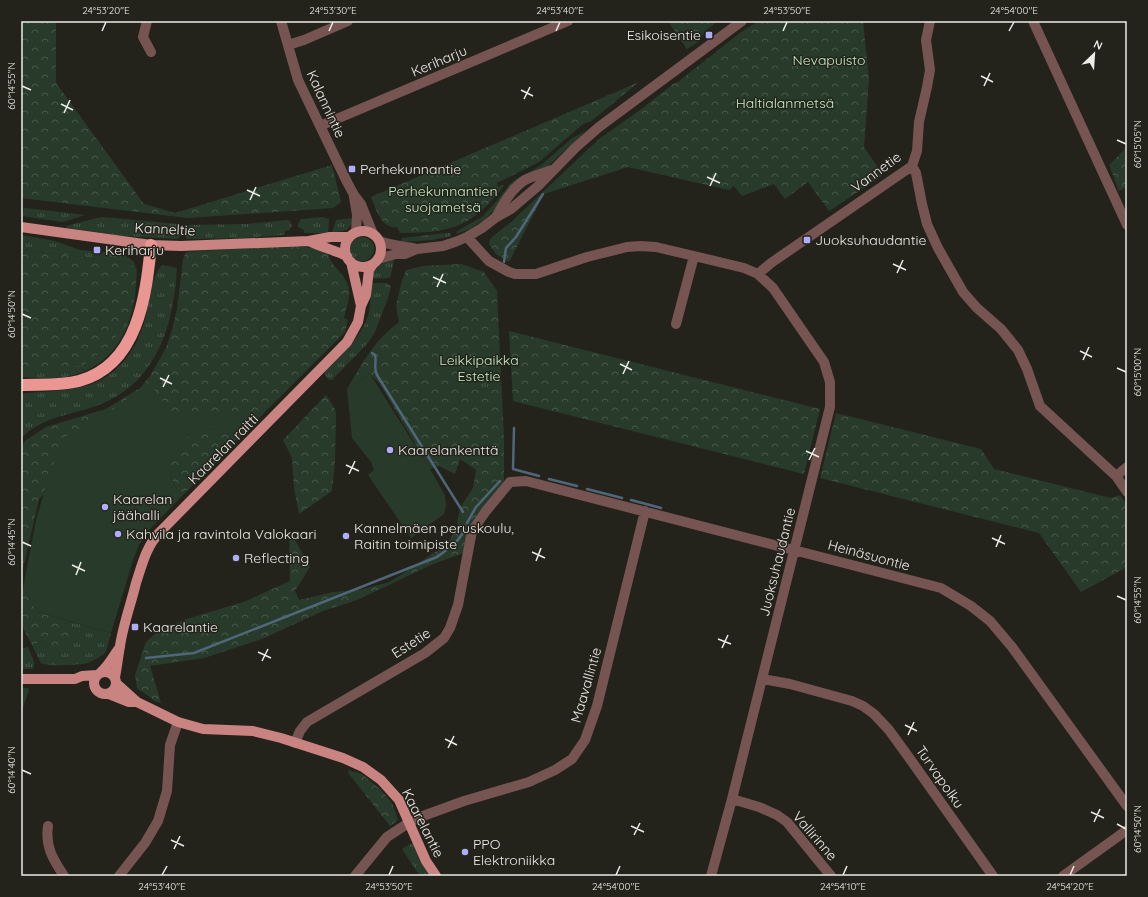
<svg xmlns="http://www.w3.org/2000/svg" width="1148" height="897" viewBox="0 0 1148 897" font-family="Quicksand,sans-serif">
<defs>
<pattern id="grass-tufts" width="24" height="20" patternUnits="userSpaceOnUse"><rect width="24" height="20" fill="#283b2a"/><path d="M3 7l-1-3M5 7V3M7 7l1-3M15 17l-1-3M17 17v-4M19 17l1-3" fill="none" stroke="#475849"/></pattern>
<pattern id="forest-crowns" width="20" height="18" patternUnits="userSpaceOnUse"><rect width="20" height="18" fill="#283b2a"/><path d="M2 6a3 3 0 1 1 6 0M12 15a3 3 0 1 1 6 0" fill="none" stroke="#475849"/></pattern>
</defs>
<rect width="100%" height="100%" fill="#24231b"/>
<path fill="url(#grass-tufts)" d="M587,130L548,166L497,207L485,219L470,229L456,234L457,231L482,217L495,203L510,184L516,179L540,166L571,139Z
M24,208H26L85,215L63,222L22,216Z
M103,217L178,224L182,229L181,236L177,239L123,236L67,228L66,226L97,218Z
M323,217L329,219L328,233H304V230L298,227V224L301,219Z
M354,218L353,222L347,230L332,233L336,220Z
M288,220L290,221L292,226L289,230L285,231L284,235L245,238L186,239L187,228L189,225L246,224Z
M447,233H450L451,236L432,240L401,242L402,238Z
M21,235L55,241L80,250L117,253L126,256L134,262L137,271L131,264L116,261L21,250Z
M350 249a12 12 0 1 1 24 0a12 12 0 1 1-24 0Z
M393,258L394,262L390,278L371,279C373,268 382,262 393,258Z
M162,265L177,268C173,330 155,388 90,408C64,416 42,418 21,438V394C41,391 63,392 82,387C117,379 139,348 146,315C149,300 151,277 162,265Z
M370,283H386L391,286L388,298L375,332L367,344L332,380H330L327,378L324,372C341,354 363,337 369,312C371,303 370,293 370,283Z
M135,297C129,334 112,364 74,375C58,380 38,378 21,377V366L28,370L122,329Z
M484,347L498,354V390L467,389L461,378L460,358L474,349Z
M75,623L111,633C109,640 108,649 104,654C100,657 92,661 88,663C79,665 49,667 41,663L32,645L42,641L53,652C67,644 71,637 75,623Z
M28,647L34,662V668L31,669H21V649Z
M21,688H28L29,690L21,713Z
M412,843L430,876H420L402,849Z"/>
<path fill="url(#forest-crowns)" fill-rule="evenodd" d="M21,21H56V83L144,204L175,213L332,165L341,202L333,208L188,218L21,198Z
M668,21H718L706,30L698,42L687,49Z
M759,21H863L869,79L864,147L883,175L829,211L808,182L785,199L774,184L742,196L734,186L729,190L628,167L544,194L509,262L496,254L489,244L490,240L492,237L510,223L599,139L640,110L673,84L678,82L741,32Z
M639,82L591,121L583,124L539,162L497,183L498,187L502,185L504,186C495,196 487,207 476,215C455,232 426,233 400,233L397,227C381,229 376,209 371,197Z
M1127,147V187L1119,191L1109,165Z
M293,245L328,251C328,266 348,274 349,290C350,299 346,309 344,318L348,320L345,332L243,434L223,415H173L55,484L39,499L22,572L23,589L38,612L75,623C71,638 67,645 53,652L42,641L32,645L21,624V447L26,440L46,427L106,409L140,388L150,376L166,348L172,330L177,309L183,259L186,252Z
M21,250L116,261L131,264L137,271L135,297L122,329L108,347L82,366L28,370L21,366Z
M461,264L484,272L497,291L504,439V480L463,553L431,565L357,600L323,611L262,639L204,658L150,666L161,703L155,701L137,688L135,675L146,642L157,632L187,619L246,601L290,581L289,529L310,567L295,591L299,600L333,592L359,590L390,582L446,545L456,530L460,508L473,488L476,470L460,459L455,474L439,466L430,469L380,384L370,374L347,389C364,361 373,342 399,322L396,306L401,284L406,270L423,266ZM484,347L498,354V390L468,389L461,378L460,358L474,349Z
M509,331L820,409L804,474L513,401Z
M326,395L335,409L336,415L335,462L332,491L299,514L294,488L292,458L283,440Z
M836,413L981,449L994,469L1111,498L1120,495L1127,505V567L1081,592L1039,533L820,478Z
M204,429C217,429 227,432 235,442L183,495C157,472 173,436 204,429Z
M348,770L362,774L381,790L392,803L398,820L390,826L349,774Z"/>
<path fill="#283b2a" d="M370,374L430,469L445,495L446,506L444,514L411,538L368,475L374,470L371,462L352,438L347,389Z
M149,383L173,415L249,414L256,421L235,442C202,404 144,461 183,495L150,529L139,545L133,560L111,633L38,612L23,589L36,520L51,469L65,437L93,424Z"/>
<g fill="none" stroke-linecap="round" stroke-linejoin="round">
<path stroke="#50667a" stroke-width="2.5" d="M504,262L506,248L516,237L543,194
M372,353L375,355C377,363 373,367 377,375L463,512
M514,428L513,469L539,476
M549,479L577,486
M587,489L622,498
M631,500L661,508
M467,523L476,507L500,481
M146,658L194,653L437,557C448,549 459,542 465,529"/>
<path stroke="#765452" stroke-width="10" d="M147,21L143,37L151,52
M281,21L298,80L347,182L354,195L361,204L373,234
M1033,21L1127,225
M288,45L304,40L348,21
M320,126L568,21
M912,166L916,173L922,204L927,224L938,248L963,292L977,308L1001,329L1018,350L1027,369L1040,406L1116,476L1127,492
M354,197L357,215L356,232
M496,217C503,204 512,188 525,180C533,176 543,173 552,170
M467,237L489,261L509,272L515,274H536L587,257L627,247L640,246L656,247L694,256L744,268L758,274L773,288L824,362L830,382V407L732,799L711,876
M379,241C392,246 404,246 417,249
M378,259L396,254H405L417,249L443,246L455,242L467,237L482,228L495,218L511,209L538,186L575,148L599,127L742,21
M758,274L771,263L912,166L917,151L919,122L927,87L930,70L926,40L930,21
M676,324L694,256
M1116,476L1127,467
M762,679L790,684L852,701L863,706L874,714L889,730L910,759L993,876
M295,743L300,731L307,722L425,653L444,638L450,628L458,605L472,531L486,511L510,482L526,481L941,588L971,606L990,621L1012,647L1127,806
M732,799L759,807L777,815L787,822L831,876
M48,826C45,847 53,859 64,876
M119,876L145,843L158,821L167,791L170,745L178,722
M355,876L387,837L410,822L423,816L464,801L529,782L555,770L572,759L585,740L597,706L645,511
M1063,876L1127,830"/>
<path stroke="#c98481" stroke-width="10" d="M21,227L151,245L181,246L309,241L330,237H349
M345 249a18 18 0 1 1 36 0a18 18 0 1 1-36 0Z
M309,241C321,247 334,250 347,256
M351,262L361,306
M94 683a11 11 0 1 1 22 0a11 11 0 1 1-22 0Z
M101,672C109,665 113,656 120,647
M115,677C117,667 118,657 120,646C123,625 131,604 136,583C142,565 146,547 159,533L347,342L358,322L361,306L366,295L369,270L373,264
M21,679H75L82,676L97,675
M117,684L137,702L178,722L203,729L253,731L281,738L343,758L363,767L381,780L399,800L426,861L436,876
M109,694L129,702H137"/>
<path stroke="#ea9693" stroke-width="12" d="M21,385C40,384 60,386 79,381C138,365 146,296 151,245"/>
</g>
<path fill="none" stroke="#ecebe6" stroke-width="1.5" d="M102,31L106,22M329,31L333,22M556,31L560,22M783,31L787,22M1009,31L1014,22M981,76L993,82M22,86L31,90M984,86L990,73M521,90L533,96M524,99L530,87M61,104L73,110M64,113L70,100M1117,140L1126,144M707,177L720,183M710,186L716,173M247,190L260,196M250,200L256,187M893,264L906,270M897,273L903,260M433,277L446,283M437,287L443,274M22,314L31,318M1080,351L1092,357M1083,360L1089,347M620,364L632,370M1117,368L1126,372M623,374L629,361M160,378L172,384M163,387L169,375M806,451L819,457M809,460L815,448M346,465L359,471M349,474L355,461M992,538L1005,544M22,542L31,546M996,547L1001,535M532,552L545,558M536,561L541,548M72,565L85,571M76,575L81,562M1117,596L1126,600M718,639L731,644M722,648L728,635M258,652L271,658M262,661L268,649M905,725L917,731M908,735L914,722M445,739L457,745M448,748L454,736M22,770L31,774M1091,812L1104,818M1094,822L1100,809M1117,824L1126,829M631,826L644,832M634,835L640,823M171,840L184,846M174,849L180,836M162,875L167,866M389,875L393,866M616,875L620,866M843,875L847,866M1070,875L1074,866"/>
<g fill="#afaefa" stroke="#24231b" stroke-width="1.5">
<rect x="705" y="31" width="8" height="8" rx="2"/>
<rect x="348" y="165" width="8" height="8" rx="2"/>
<rect x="803" y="236" width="8" height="8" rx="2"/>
<rect x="93" y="246" width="8" height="8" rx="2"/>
<circle cx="390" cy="450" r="4"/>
<circle cx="105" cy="507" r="4"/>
<circle cx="118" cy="534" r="4"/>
<circle cx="346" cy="536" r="4"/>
<circle cx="236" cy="558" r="4"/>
<rect x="131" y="623" width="8" height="8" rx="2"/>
<circle cx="465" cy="852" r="4"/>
</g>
<g text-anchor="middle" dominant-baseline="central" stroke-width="3" stroke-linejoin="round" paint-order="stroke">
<g font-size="14" fill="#ecebe6" stroke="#24231b" text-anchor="start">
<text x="701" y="35" text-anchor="end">Esikoisentie</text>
<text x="360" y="169">Perhekunnantie</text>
<text x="815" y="240">Juoksuhaudantie</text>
<text x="105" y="250">Keriharju</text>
<text x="398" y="450">Kaarelankenttä</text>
<text x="113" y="499">Kaarelan<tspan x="113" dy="16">jäähalli</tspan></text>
<text x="354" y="528">Kannelmäen peruskoulu,<tspan x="354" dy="16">Raitin toimipiste</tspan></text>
<text x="126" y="534">Kahvila ja ravintola Valokaari</text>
<text x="244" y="558">Reflecting</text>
<text x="143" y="627">Kaarelantie</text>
<text x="473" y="844">PPO<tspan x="473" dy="16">Elektroniikka</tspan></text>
</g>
<g font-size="14" fill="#c2eec6" stroke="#24231b">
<text x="829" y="60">Nevapuisto</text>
<text x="785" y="103">Haltialanmetsä</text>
<text x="443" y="191">Perhekunnantien<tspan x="443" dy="16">suojametsä</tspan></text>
<text x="479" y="360">Leikkipaikka<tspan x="479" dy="16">Estetie</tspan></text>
</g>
<g font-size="14" fill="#ecebe6" stroke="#24231b">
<text transform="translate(439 61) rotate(-23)">Keriharju</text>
<text transform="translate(326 104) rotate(65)">Kalannintie</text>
<text transform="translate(876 172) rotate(-36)">Vannetie</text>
<text transform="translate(165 229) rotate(3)">Kanneltie</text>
<text transform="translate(223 449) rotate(-45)">Kaarelan raitti</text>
<text transform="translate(869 555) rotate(15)">Heinäsuontie</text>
<text transform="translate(777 562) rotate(-76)">Juoksuhaudantie</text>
<text transform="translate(411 643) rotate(-33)">Estetie</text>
<text transform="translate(586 685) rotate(-74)">Maavallintie</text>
<text transform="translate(940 777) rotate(55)">Turvapolku</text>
<text transform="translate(423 823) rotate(63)">Kaarelantie</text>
<text transform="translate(815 836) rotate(49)">Vallirinne</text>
</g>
</g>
<rect width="1148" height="897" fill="none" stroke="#24231b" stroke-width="44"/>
<g transform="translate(1094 54) rotate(25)" stroke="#24231b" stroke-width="3" paint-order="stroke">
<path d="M0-3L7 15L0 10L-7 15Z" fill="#ecebe6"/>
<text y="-6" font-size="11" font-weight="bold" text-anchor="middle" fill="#ecebe6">N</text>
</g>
<rect x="22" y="22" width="1104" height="853" fill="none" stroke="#ecebe6" stroke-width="1.5"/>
<g font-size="10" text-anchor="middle" fill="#ecebe6">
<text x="106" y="14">24°53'20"E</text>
<text x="333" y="14">24°53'30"E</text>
<text x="560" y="14">24°53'40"E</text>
<text x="787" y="14">24°53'50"E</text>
<text x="1014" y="14">24°54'00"E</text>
<text transform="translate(11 86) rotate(-90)" y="4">60°14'55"N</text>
<text transform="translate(1137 144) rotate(-90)" y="4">60°15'05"N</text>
<text transform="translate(11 314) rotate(-90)" y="4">60°14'50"N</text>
<text transform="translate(1137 372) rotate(-90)" y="4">60°15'00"N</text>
<text transform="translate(11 542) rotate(-90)" y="4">60°14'45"N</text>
<text transform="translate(1137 600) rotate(-90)" y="4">60°14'55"N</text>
<text transform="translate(11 770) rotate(-90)" y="4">60°14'40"N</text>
<text transform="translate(1137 829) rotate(-90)" y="4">60°14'50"N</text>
<text x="162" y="890">24°53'40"E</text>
<text x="389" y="890">24°53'50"E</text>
<text x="616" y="890">24°54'00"E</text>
<text x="843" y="890">24°54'10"E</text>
<text x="1070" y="890">24°54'20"E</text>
</g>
</svg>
